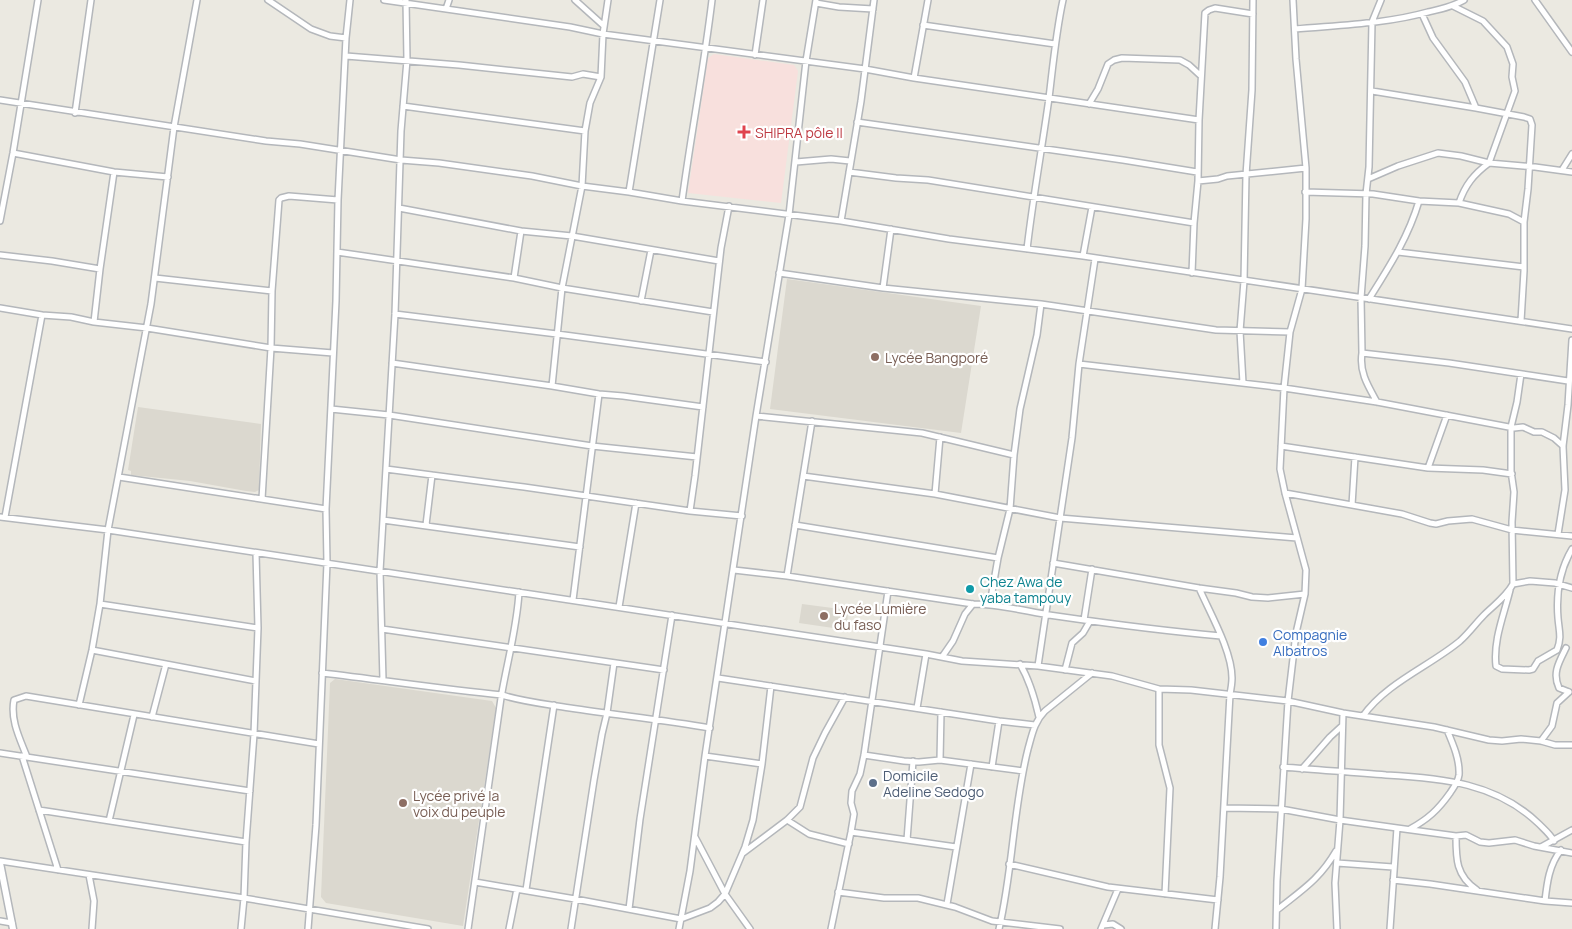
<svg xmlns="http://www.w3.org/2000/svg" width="1572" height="929" viewBox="0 0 1572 929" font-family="Manrope,sans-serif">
<rect width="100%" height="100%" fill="#ebe9e1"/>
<path fill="#dbd8cf" d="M787,279L981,306L961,433L770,409Z
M138,407L261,424L259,490L255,492L246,491L190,481L131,475V471L128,470Z
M802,604L848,610L847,630L799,623Z
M335,679L492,701L496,708L463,926L326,903L321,897L330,683Z"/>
<path fill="#f8e0dd" d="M714,54L794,65L798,71L781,203L688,193L708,58Z"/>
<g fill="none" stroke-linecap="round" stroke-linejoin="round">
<g stroke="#b4b7bb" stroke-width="8">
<path id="minor" d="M268,0L311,29L330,36L346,38
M384,0L570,27L603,34L865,69L914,78L1199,120
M575,0L604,26
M1381,0L1372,22L1369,167L1366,194L1365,246L1361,298L1362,353L1449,363L1568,381
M1535,0L1572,52
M816,3L839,7L873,9
M1453,6L1483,21L1507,47L1513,64L1512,77L1515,91L1489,163C1474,174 1465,185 1459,203
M446,9L449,0
M1422,14L1433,38L1465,82L1476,108L1524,117L1530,119L1532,125L1528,189L1524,222
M923,25L1055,44
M1295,29C1339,25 1385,24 1428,12C1441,9 1452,7 1464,0
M755,55L763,0
M346,56L459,65L572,77L583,74L601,77
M914,78L928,0
M1372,91L1476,108
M0,100L266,141L300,144L401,160L439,163L532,176L582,186L629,192L682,201L841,221L949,239L1083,256L1572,329
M1089,104L1098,89L1108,64L1114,60L1122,58L1180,60L1189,65L1201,76
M403,106L585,131
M75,113L91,0
M857,122L1123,160L1197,172
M13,153L114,172L168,177
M796,162L831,159L850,161
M1562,170L1572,154
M849,172L896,178L928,180L1194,223
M1368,179L1398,166L1438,153L1461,156L1489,163L1535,167L1572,172
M1198,181L1218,179L1227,176L1306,168
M629,192L660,0
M1305,192L1373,194L1419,201L1459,203L1509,214L1524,222V271L1521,321
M682,201C691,134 704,67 712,0
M399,208L521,231L514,278
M0,221L13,153L38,0
M841,221L861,101L874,0
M521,231L572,236L719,261
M1027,249C1033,198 1042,148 1049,98C1053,65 1056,32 1063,0
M337,252L514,278L562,288L713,312
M1398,252L1524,267
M0,255L52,261L100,269
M1083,256L1092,207
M779,273L883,288L1041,304L1216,330L1290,332
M1192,273L1194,223L1198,181L1199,120L1205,13L1209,10L1215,8L1253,14
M155,278L272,291
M883,288L891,229
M1369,299C1389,267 1408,238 1419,201
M641,301L651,250
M0,308L42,315L71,317L94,322L147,328L271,348L333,353
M395,314L557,334L766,362
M94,322L100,269L114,172
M1362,353C1359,372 1368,386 1377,402
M392,363L552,386L599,394L623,396L703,407
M1079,364L1284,388L1377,402L1514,428L1523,427L1534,432H1542L1554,438L1563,446
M1243,383L1240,331L1244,281L1246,175L1252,90L1253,0
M552,386L562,288L582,186L585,131L590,103L601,77L603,34L608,0
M331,409L389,415L592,446L697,457
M756,416L922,433L1014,455
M1281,446L1428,468L1483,470L1512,474
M1428,468L1447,415
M386,469L524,487L690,511L742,516
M803,476L935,494L1060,518L1297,538
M119,477L326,509
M1285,493L1402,514L1430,523L1436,524L1448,521L1472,519L1512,530L1572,536
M935,494L940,437
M262,499L271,348L272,291L279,200L281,198L289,196L338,200
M1352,505L1355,457
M690,511L695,476L721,248L729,206
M0,517L108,530L926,654L962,661L1038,666L1112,676L1159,689L1191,690L1288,701L1343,713L1434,727L1489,740L1502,741L1521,739L1541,741L1555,745H1572
M5,517L42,315
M383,520L580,547
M426,525L432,475
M795,525L998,558
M1558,534L1565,490L1563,446L1568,405L1572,340
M1053,563L1199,588L1236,593L1252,597L1268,598L1305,594
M734,570L787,576L973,604C1001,604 1028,612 1056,616C1111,624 1166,631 1221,636
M787,576L812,421
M1513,584L1530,581L1555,583L1572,588
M1199,588C1210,613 1232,651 1232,678C1232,683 1231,689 1230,694L1220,877L1215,929
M1510,590C1504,615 1493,640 1496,666L1502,669L1529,670L1533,669L1538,661L1557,650C1562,637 1559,631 1558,618C1556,594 1559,571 1572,549
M573,600L599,394
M100,604L258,628
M990,604L998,558L1010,509L1014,455L1020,409L1037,335L1041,304
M619,607L636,503
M1084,620L1092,569
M382,629L664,670
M1566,648C1559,662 1552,673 1559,688L1569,692
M92,650L256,681
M942,657L953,641L965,614L973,604
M1020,664C1030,681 1035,699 1039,717
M1038,666L1072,438L1079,364L1095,259
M1065,670L1072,643L1083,633L1090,621
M322,673C382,680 442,689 502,695C524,702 547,704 570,708C616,715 663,720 710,728
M718,678L999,721L1035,725
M383,680L380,571L395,314L401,131L407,60L406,0
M1159,689V745L1170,788L1165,894
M79,705L92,650L100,604L108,530L151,304L174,127L197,0
M917,708L926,654
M1363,716C1386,683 1430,666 1460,641C1469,633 1476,623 1484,615C1494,605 1506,597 1513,584L1512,522L1514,492L1511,471V427L1517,402L1521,374
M152,717L166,664
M1541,741L1552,726L1557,703L1569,692
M0,753L250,791
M864,755L904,761L919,762L940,760L1023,771
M22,756L58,870
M705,756L762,764
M27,757C20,739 10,720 14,700L26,696L319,744
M940,760L941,712
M992,767L999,721
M1283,767C1317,770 1352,772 1386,775C1442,778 1497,783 1539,824C1545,830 1550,834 1554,841
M1302,769L1330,737L1342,726
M1224,808L1281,809L1340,820L1397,828L1456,836L1466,835L1480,842L1489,843L1515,840L1534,846L1572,853
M39,810L246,842
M787,820L809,834L849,844
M109,821L134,715
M1410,829C1428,819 1438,810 1450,793C1454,787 1458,782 1459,775C1460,760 1453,744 1447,730
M851,832L956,847
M1456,836C1456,859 1456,876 1477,890
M695,837L725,894L750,929
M907,840L913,761
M1541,847L1572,830
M743,853L787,820L800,807L813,758L825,733L845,697
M0,861L244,898L428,929
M1337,863L1393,867
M1009,864L1108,887L1218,900
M89,875L94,901L92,929
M1393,880L1430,884L1545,901L1572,903
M475,882L575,899L681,919L710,908L718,902L725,894L745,847L753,820L762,764L771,686
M526,890L554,705
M838,892L884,898H918L955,907L992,921L1060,929
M1545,901C1547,883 1549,865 1561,850
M947,904L971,764
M629,909L640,819L672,615
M1277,910C1302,890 1320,879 1336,851
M0,921L12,923
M1103,925L1113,924L1121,929
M241,929L244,898L246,842L254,734L258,628L256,553
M308,929L316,825L327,563L326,509L336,301L338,200L346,38L350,0
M468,929C479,852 490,775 501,698C507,662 517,628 519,592
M509,929L517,889
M571,929L594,780L602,734L607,713L614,663
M679,929L690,871L705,756L756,416L789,215L806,61L816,0
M831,929L851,832L854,814L851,803L852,791L860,774L864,755L888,591
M999,929C1013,870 1013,808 1028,749C1032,735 1034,722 1045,711L1092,673
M1101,929L1118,889
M1276,929L1277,881L1288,701L1296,633L1305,594L1306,570L1285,493L1280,469L1284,388L1290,332L1302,289L1306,219V168L1296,59L1293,0
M1337,929L1335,883L1340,820L1343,713
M1390,929L1397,828"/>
</g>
<g stroke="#b4b7bb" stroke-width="9">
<path id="tertiary" d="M0,863L13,929"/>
</g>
<use href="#minor" stroke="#fff" stroke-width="5"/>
<use href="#tertiary" stroke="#fff" stroke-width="6"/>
</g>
<path fill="#e0444e" stroke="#fff" stroke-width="2" d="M741.5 124.5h5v5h5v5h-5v5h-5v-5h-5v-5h5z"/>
<g fill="#8d6e63" stroke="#fff" stroke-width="2">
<circle cx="875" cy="357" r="5"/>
<circle cx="824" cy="616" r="5"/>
<circle cx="403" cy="803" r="5"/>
</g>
<circle fill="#0f9aa8" stroke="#fff" stroke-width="2" cx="970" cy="589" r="5"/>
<circle fill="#3f7fe0" stroke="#fff" stroke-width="2" cx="1263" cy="642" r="5"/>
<circle fill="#5c6f8a" stroke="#fff" stroke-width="2" cx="873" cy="783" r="5"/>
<g text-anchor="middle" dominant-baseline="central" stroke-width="4.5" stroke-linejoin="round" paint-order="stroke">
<g font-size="14" fill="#be3a42" stroke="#fff" text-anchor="start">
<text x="755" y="132">SHIPRA pôle II</text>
</g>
<g font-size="14" fill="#785e54" stroke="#fff" text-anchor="start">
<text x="885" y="357">Lycée Bangporé</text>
<text x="834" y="608">Lycée Lumière<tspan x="834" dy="16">du faso</tspan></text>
<text x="413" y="795">Lycée privé la<tspan x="413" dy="16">voix du peuple</tspan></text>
</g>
<g font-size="14" fill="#0d838f" stroke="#fff" text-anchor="start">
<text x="980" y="581">Chez Awa de<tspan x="980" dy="16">yaba tampouy</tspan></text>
</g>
<g font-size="14" fill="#366cbe" stroke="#fff" text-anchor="start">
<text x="1273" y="634">Compagnie<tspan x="1273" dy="16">Albatros</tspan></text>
</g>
<g font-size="14" fill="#4e5e75" stroke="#fff" text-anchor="start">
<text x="883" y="775">Domicile<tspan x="883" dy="16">Adeline Sedogo</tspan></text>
</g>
</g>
</svg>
